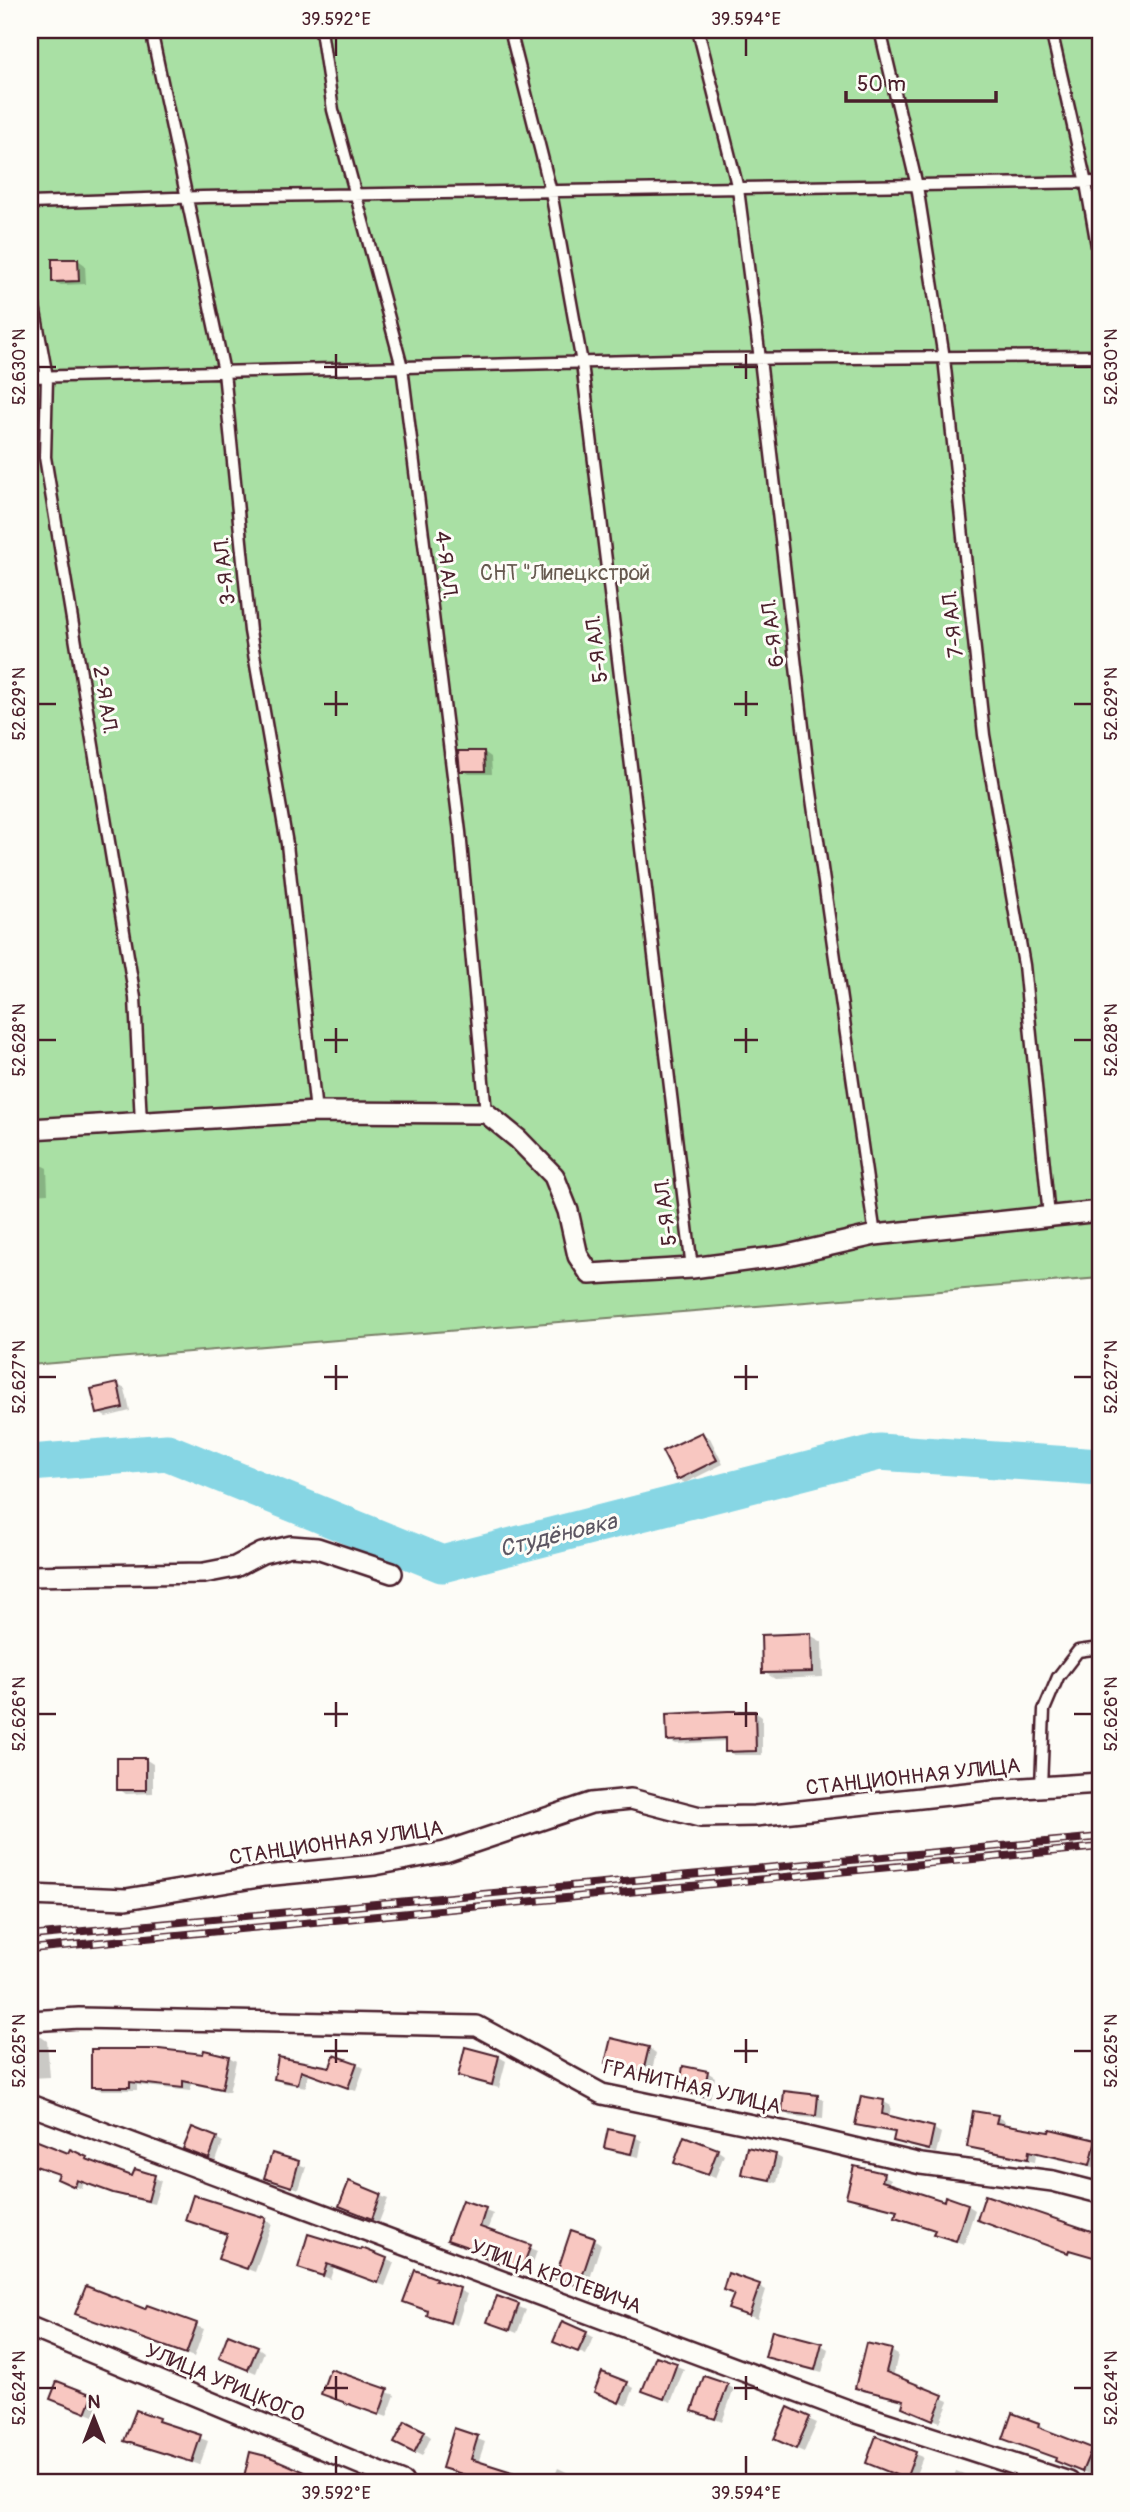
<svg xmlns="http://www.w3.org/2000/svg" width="1130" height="2512" viewBox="0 0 1130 2512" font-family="Pangolin,sans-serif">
<rect width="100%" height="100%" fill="#fdfcf7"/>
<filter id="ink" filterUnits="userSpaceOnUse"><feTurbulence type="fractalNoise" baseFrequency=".0143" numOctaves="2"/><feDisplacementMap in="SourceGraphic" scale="14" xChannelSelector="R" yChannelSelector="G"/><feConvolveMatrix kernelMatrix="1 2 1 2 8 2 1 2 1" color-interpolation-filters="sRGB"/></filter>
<g filter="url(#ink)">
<path fill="#a9e0a4" stroke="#7a8068" stroke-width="2" d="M30,30H1100V1278L30,1365Z"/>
<path fill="#0003" d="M78,260L85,265L86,284L61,285L53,281Z
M484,752L491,757L492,774H469L462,770Z
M30,1164H39L47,1168L48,1194L30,1195Z
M118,1385L125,1389L130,1411L106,1417L98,1413Z
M702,1434L710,1438L723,1464L685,1483L678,1479Z
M810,1635L822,1642L823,1677L775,1679L764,1672Z
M755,1712L762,1717V1755H734L727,1751L726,1741L676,1744L669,1740Z
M145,1759L153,1764V1793L126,1794L119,1789Z
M40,2036L47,2041L50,2077L30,2078V2037Z
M613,2040L649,2048L656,2053L651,2075L615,2066L607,2062Z
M229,2057L236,2061L229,2092L191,2084L190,2091L137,2085V2090H100L92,2086Z
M499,2057L506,2061L499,2088L467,2080L460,2076Z
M279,2059L331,2068L357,2064L364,2068L356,2091L308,2074L306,2087L283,2083L276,2079Z
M707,2072L715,2077L710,2099L688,2094L681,2090Z
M817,2096L824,2101L823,2119L791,2116L783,2112Z
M862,2098L884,2102L891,2106L889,2118L934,2129L941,2133L936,2153L902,2144L895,2140L897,2134L864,2128L857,2124Z
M997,2117L1005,2121L1004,2126L1095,2141L1100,2144L1097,2168L1036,2154L1035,2162L976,2150L969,2146Z
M635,2137L642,2141L639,2157L614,2152L606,2147Z
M216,2138L223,2142L216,2161L193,2153Z
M30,2140L69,2155L71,2151L134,2179L154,2177L161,2181L154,2204L122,2196L84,2182L82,2189L65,2182L61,2174L30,2162Z
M717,2150L724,2155L715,2178L676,2162Z
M273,2155L306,2167L299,2189L266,2177Z
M775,2155L782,2159L777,2183L750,2177L743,2173Z
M883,2175L891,2179L889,2185L945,2203L967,2205L975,2210L964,2244L943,2237L935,2233L936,2230L904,2220L897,2216L899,2211L855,2201L848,2196Z
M350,2183L388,2199L379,2222L349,2210Z
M463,2202L493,2214L487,2231L537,2251L529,2274L457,2243Z
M265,2219L272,2223L255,2272L220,2259L229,2235L194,2223Z
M594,2239L601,2244L587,2288L557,2277Z
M363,2250L394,2263L385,2286L334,2267L330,2279L300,2267Z
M435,2279L467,2294L457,2325L429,2315Z
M759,2286L766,2290L757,2319L731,2308Z
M498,2298L526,2310L517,2333L497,2325Z
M148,2308L204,2329L194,2357L77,2314L146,2312Z
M586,2333L593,2337L586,2355L562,2345Z
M821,2345L828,2349L822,2373L774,2360L767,2356Z
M257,2347L264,2352L256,2373L228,2361Z
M891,2351L898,2355L893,2377L949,2401L940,2422L911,2410L906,2402L864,2391L857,2387Z
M657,2358L684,2369L671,2402L652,2394Z
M30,2370L35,2374L30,2389Z
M331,2371L395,2395L387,2417L323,2393Z
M627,2384L634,2388L627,2406L603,2395Z
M727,2385L734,2389L722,2422L694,2410Z
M92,2396L100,2401L94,2416L59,2402Z
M789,2410L817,2423L804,2452L783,2443Z
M1013,2415L1039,2424L1046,2429L1045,2431L1100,2453V2478L1065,2465L1058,2459L1012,2442Z
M158,2420L165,2425L208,2441L200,2465L126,2440Z
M455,2430L485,2442L478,2463L540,2482H472L473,2478L444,2467Z
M424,2432L431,2437L422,2456L396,2443Z
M877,2438L923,2457L913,2482L868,2463Z
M558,2468L579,2478L586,2482H552Z
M956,2471L985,2482H952Z"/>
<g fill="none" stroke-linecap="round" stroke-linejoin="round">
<path stroke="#87d6e4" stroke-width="37" d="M30,1463L167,1452L442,1564L879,1452L1100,1467"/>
</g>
<path fill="#f8c7c1" stroke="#4a1f2b" stroke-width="2" d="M52,259H78L79,281L52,282Z
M458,751H484L485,771H460Z
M118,1383L123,1408L97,1414L91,1389Z
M702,1432L717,1460L677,1480L662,1451Z
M811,1633L812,1672L762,1673L761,1635Z
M728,1711H755L756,1751L725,1752V1738L667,1741L666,1714Z
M117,1758H146V1790H117Z
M611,2038L649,2047L643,2072L605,2063Z
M465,2047L499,2056L492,2085L458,2076Z
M91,2049H159L203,2054L204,2050L229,2056L222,2089L183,2081V2088L130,2082V2087H91Z
M334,2055L357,2063L348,2088L301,2071L298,2084L274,2079L278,2057L330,2067Z
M683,2066L708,2071L703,2096L679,2091Z
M784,2091L818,2095L816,2116L782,2112Z
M861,2096L884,2100L882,2114L934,2127L929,2150L893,2141L895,2132L855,2125Z
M973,2111L998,2115L996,2123L1049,2132L1050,2129L1096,2140L1090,2165L1029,2151L1028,2159L967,2147Z
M192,2127L217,2137L209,2159L183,2149Z
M608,2129L636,2135L631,2154L604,2148Z
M684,2136L718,2149L708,2175L674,2163Z
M30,2138L68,2153L70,2149L87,2157L86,2159L132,2176L135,2169L155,2175L148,2201L113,2193L77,2180L75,2187L57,2179L59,2174L30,2164Z
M747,2147L776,2154L770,2180L741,2174Z
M272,2153L299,2161L292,2187L264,2178Z
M854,2166L884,2173L882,2181L944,2201L945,2196L968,2204L956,2241L933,2234L935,2230L895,2217L897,2210L846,2197Z
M349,2181L381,2194L372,2219L339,2206Z
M193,2195L266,2218L247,2269L218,2259L227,2234L185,2220Z
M985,2195L1100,2234V2259L1069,2250L1068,2253L977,2220Z
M462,2200L486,2208L480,2227L531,2245L521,2271L484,2257L485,2253L447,2240Z
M571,2230L595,2238L579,2286L555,2278Z
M308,2234L361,2250L362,2248L387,2258L378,2283L327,2264L323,2276L298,2268Z
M415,2270L436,2278L435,2280L460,2288L450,2323L427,2316L428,2311L403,2302Z
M728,2273L760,2284L749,2316L728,2309L734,2294L723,2290Z
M86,2286L145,2309L147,2305L197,2323L186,2354L75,2314Z
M497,2296L519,2304L510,2330L487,2322Z
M562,2321L587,2332L578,2352L553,2342Z
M772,2330L822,2343L815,2370L765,2357Z
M228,2334L258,2346L248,2370L219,2358Z
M866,2343L892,2349L886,2372L943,2395L933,2420L902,2407L904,2400L855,2388Z
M656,2356L677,2363L664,2399L642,2391Z
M330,2369L388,2389L379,2415L321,2394Z
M602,2372L628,2382L619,2403L594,2392Z
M704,2376L728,2384L715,2419L692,2411Z
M57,2381L93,2395L86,2413L50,2399Z
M788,2407L810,2417L796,2449L774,2439Z
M136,2410L159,2418L158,2421L201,2435L192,2462L124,2441Z
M1012,2413L1039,2423L1038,2427L1092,2448L1082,2472L1055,2461L1056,2458L1003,2439Z
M405,2421L425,2431L414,2453L394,2443Z
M454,2428L478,2436L471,2459L534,2479V2482H470L472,2477L442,2468Z
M876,2436L916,2452L906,2479L866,2463Z
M250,2452L270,2457L328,2482H243Z"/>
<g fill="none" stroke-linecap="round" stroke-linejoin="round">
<g stroke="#4a1f2b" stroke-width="15">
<path id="lane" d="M151,30L224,372L250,631L287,844L316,1112
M321,30L333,110L402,367L460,832L486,1113
M510,30L551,192L582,363L692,1268
M698,30L738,189L760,359L809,778L875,1235
M880,30L917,186L944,358L984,735L1024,965L1049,1216
M1051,30L1086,183L1100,263
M30,203L203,197L1100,182
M30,284L47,377L45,457L135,998L141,1123
M30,377L710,359L1100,356
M1041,1787L1044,1710L1058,1677L1078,1651L1100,1648"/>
</g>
<g stroke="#4a1f2b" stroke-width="24">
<path id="street" d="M30,1129L316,1112L486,1113L518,1139L554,1176L568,1211L578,1256L590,1274L692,1268L783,1256L875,1235L1100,1211
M30,1576L204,1573L235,1567L262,1553L291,1546L317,1548L392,1573
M30,1895L126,1899L264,1876L375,1865L445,1852L591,1803L631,1799L700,1817L755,1816L994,1790L1100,1783
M30,2021L79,2018L477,2026L602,2094L791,2133L921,2164L1053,2181L1100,2193
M30,2105L853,2412L1069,2482
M30,2327L403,2482"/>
</g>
<use href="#lane" stroke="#fdfcf7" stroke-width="10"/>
<use href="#street" stroke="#fdfcf7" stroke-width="19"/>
<g stroke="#4a1f2b" stroke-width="8">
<path id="rail" d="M30,1936L1100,1837
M30,1949L1100,1847"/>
</g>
<use href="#rail" stroke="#fdfcf7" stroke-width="5" stroke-dasharray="16" stroke-linecap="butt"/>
</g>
</g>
<path fill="none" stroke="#4a1f2b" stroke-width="2.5" d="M336,38V56M746,38V56M336,354V379M746,354V379M38,367H56M324,367H348M734,367H758M1074,367H1092M336,691V716M746,691V716M38,704H56M324,704H348M734,704H758M1074,704H1092M336,1028V1053M746,1028V1053M38,1040H56M324,1040H348M734,1040H758M1074,1040H1092M336,1365V1390M746,1365V1390M38,1377H56M324,1377H348M734,1377H758M1074,1377H1092M336,1702V1727M746,1702V1727M38,1714H56M324,1714H348M734,1714H758M1074,1714H1092M336,2039V2063M746,2039V2063M38,2051H56M324,2051H348M734,2051H758M1074,2051H1092M336,2376V2400M746,2376V2400M38,2388H56M324,2388H348M734,2388H758M1074,2388H1092M336,2456V2474M746,2456V2474"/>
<g text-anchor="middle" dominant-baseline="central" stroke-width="6" stroke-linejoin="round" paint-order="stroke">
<g font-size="21" fill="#4a1f2b" stroke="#fdfcf7">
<text transform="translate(446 565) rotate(83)">4-Я АЛ.</text>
<text transform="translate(225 571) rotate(-96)">3-Я АЛ.</text>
<text transform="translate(953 624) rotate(-96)">7-Я АЛ.</text>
<text transform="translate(773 633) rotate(-97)">6-Я АЛ.</text>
<text transform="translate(597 649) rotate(-97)">5-Я АЛ.</text>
<text transform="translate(105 700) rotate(81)">2-Я АЛ.</text>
<text transform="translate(666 1212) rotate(-97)">5-Я АЛ.</text>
<text transform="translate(913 1777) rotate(-6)">СТАНЦИОННАЯ УЛИЦА</text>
<text transform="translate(336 1843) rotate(-8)">СТАНЦИОННАЯ УЛИЦА</text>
<text transform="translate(692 2087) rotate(13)">ГРАНИТНАЯ УЛИЦА</text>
<text transform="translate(556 2277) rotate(20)">УЛИЦА КРОТЕВИЧА</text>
<text transform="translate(225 2383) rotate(23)">УЛИЦА УРИЦКОГО</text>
</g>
<g font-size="21" fill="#66594f" stroke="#fdfcf7">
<text x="565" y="573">СНТ "Липецкстрой</text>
</g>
<g font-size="23" font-style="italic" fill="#5c5662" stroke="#fdfcf7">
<text transform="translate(558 1535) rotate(-14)">Студёновка</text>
</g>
</g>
<rect width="1130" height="2512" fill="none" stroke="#fdfcf7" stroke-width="77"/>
<g transform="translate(94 2418)" stroke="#fdfcf7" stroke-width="5" paint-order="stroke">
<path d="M0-5L12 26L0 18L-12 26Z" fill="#4a1f2b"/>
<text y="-10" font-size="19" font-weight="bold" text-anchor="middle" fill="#4a1f2b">N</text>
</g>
<path d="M846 91v10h150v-10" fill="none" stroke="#4a1f2b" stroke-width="3.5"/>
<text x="857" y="91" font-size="21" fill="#4a1f2b" stroke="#fdfcf7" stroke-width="5" paint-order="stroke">50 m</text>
<rect x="38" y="38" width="1054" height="2436" fill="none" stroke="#4a1f2b" stroke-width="2.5"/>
<g font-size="18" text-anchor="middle" fill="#4a1f2b">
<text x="336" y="25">39.592°E</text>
<text x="746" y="25">39.594°E</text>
<text transform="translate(19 367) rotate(-90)" y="6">52.630°N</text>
<text transform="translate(1111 367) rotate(-90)" y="6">52.630°N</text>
<text transform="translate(19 704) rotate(-90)" y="6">52.629°N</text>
<text transform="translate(1111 704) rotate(-90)" y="6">52.629°N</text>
<text transform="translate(19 1040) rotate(-90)" y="6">52.628°N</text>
<text transform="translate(1111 1040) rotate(-90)" y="6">52.628°N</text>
<text transform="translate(19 1377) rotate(-90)" y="6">52.627°N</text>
<text transform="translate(1111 1377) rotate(-90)" y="6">52.627°N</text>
<text transform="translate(19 1714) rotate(-90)" y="6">52.626°N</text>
<text transform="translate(1111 1714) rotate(-90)" y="6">52.626°N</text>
<text transform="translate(19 2051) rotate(-90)" y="6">52.625°N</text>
<text transform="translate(1111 2051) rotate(-90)" y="6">52.625°N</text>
<text transform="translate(19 2388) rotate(-90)" y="6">52.624°N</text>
<text transform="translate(1111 2388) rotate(-90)" y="6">52.624°N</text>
<text x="336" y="2499">39.592°E</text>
<text x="746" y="2499">39.594°E</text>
</g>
</svg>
